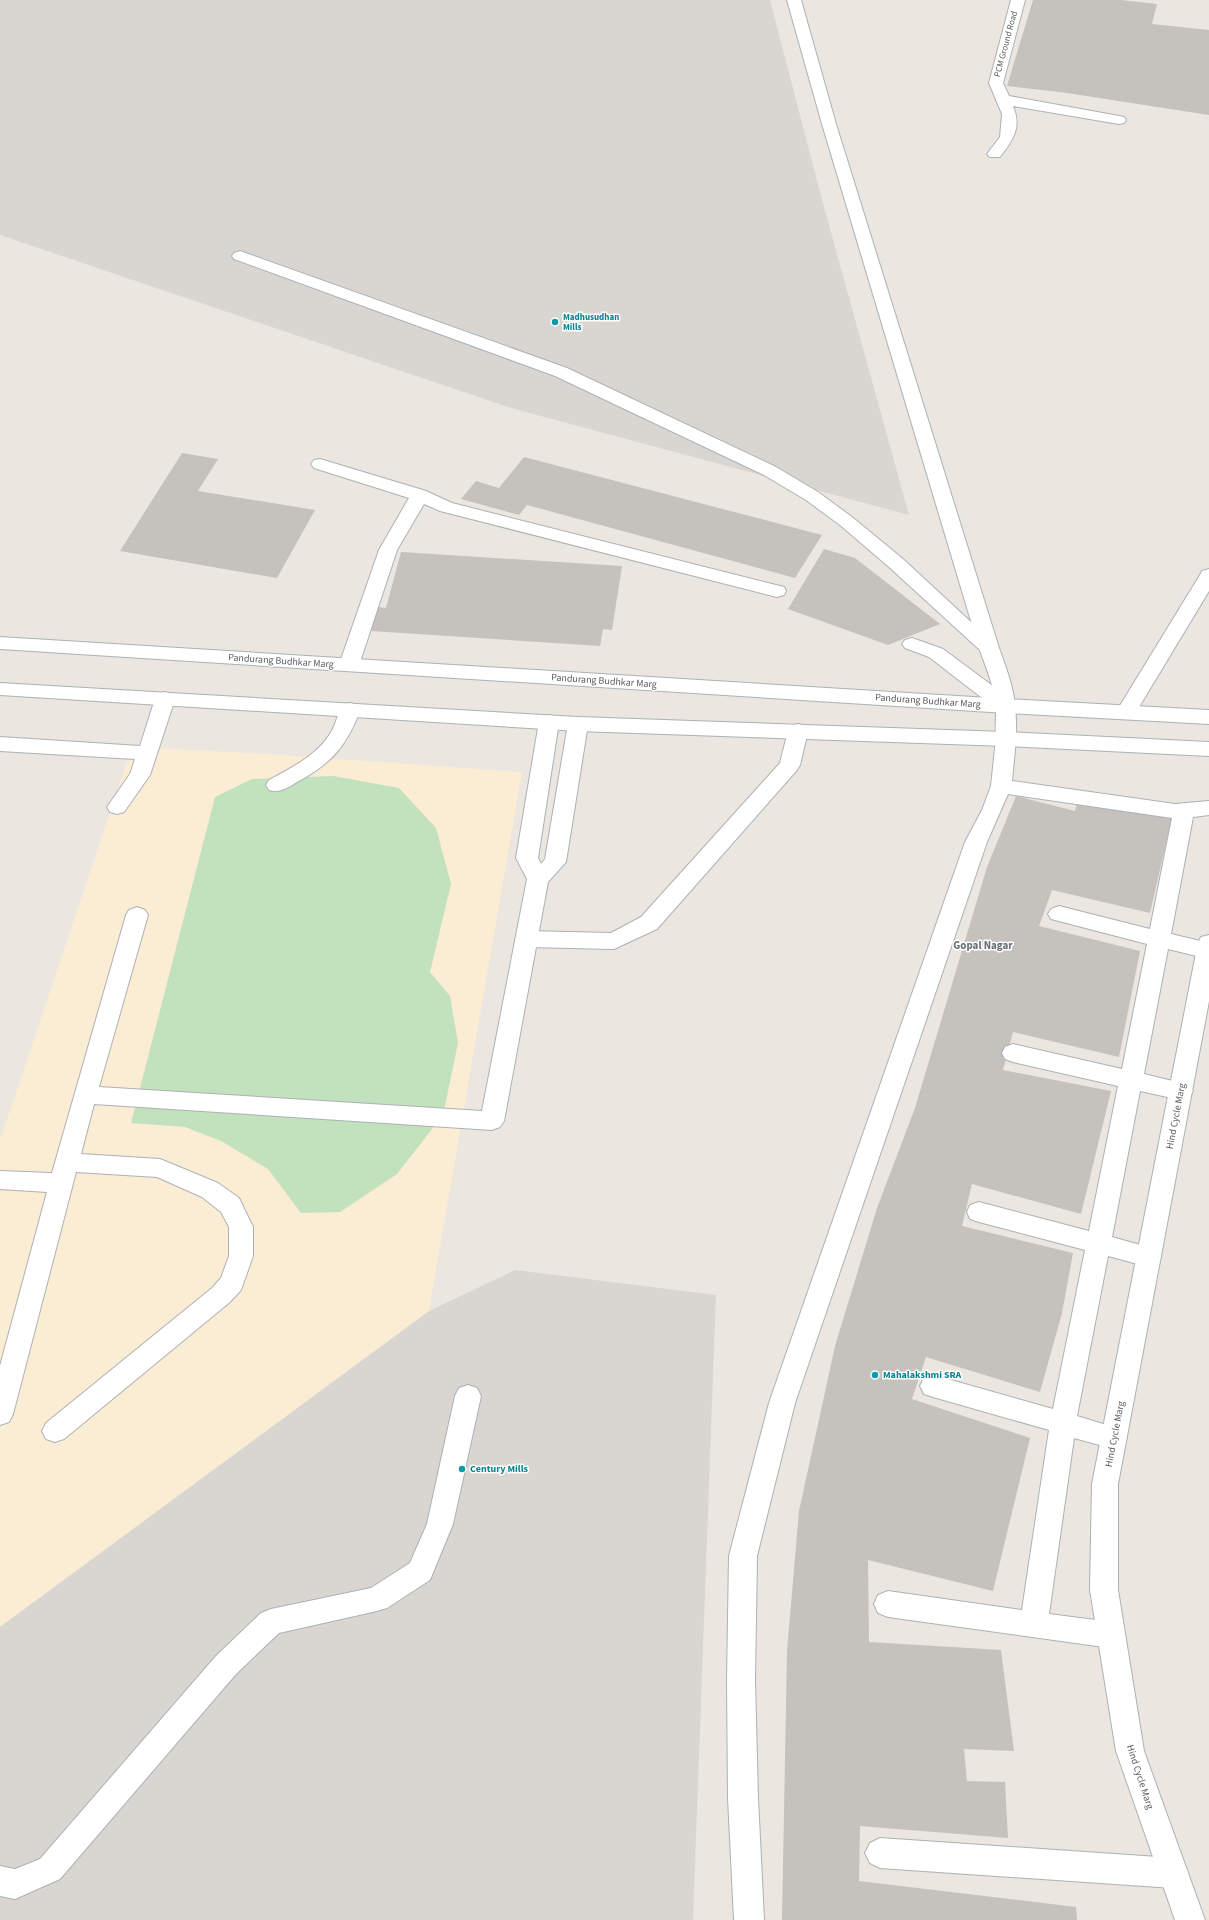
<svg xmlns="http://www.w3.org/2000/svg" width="1209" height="1920" viewBox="0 0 1209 1920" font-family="'Source Sans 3',sans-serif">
<rect width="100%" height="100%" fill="#ebe6df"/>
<path fill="#fbecd4" d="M132,747L269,754L522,772L429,1311L0,1627V1140Z"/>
<path fill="#d9d6d2" d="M0,0H770L821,196L909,515L511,408L0,235Z
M515,1270L716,1295L693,1920H0V1627L429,1311Z"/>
<path fill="#c2e1bd" d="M333,776L399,788L436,828L451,884L430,972L450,996L458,1043L443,1115L397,1174L340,1212L301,1213L268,1169L221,1141L185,1127L131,1123L215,797L252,779Z"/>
<path fill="#c5c1bc" d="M1033,0H1121L1157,4L1152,24L1209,30V115L1067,93L1007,86Z
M182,453L218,459L198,491L315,510L277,578L120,551Z
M524,457L822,535L795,578L527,505L519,515L461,499L476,481L499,488Z
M824,549L855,558L940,624L888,645L788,609Z
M401,552L622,566L612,630L603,629L600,646L371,631L377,607L386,608Z
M1016,796L1075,811L1078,798L1172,817L1150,913L1052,890L1039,926L1140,951L1119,1057L1013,1032L1003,1070L1111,1091L1081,1214L972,1184L962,1226L1073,1253L1062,1313L1040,1392L926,1357L912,1399L1030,1438L993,1591L868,1560L869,1642L1001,1650L1014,1751L964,1749L967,1781L1005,1782L1008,1838L860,1826L859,1881L1076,1907L1077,1920H782L787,1651L799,1511L835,1346L877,1208L915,1108L987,867Z"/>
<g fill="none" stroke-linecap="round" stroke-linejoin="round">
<g stroke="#adb1b5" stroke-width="2">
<path id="service" d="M1011,0H1025L1003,83L1009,96L1119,116L1124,117L1126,120L1124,123L1119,124L1013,106C1022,128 1013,140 1000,157H990L987,154L1000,137L1002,114L989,83Z
M320,459L426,491L452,503L784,587L786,591L784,595L777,597L440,511L424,504L397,550L359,665L356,669L349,671L342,669L339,665L379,550L409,498L314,468L311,464L314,460Z
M912,638L943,649L1013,701L1016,706L1013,711L1006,713L999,711L929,657L905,648L902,644L905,640Z
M350,703L357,705L360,710C347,746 331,764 297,782C287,788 280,793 269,790L266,785L269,780C291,768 316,756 330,734C336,725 337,714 343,705Z
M549,715L556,717L559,722L538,858L541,864L545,859L568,724L571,719L578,717L585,719L588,724L566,862L548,882L504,1121L500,1127L492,1130L94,1104L81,1154L160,1159L218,1183L239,1198L253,1227V1256L241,1290L230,1302L64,1439L55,1442L46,1439L42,1431L46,1423L212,1288L221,1278L229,1256V1227L221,1212L202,1197L157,1177L76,1172L13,1414L9,1422L0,1425V1366L47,1192L0,1189V1171L52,1173L126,915L129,910L137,907L145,910L148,915L99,1087L482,1111L527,879L516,858L539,722L542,717Z"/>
</g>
<g stroke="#adb1b5" stroke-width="2">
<path id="minor" d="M240,251L567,368L776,467L818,492L852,517L903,559L999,648L996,652L989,654L982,652L889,567L840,525L806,500L764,475L555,376L234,259L232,256L234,253Z
M1209,569V591L1136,712L1133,717L1126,719L1119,717L1116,712L1200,575L1202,571Z
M165,692L172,694L175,699L150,775L124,812L117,814L110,812L107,807L130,774L135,759L0,751V737L140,746L155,699L158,694Z
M798,724L805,726L808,731L800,765L797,770L657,929L614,949L526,947L518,945L515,939L518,933L526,931L611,933L641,917L780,763L788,731L791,726Z
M1006,732L1013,734L1016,739L1012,781L1175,804L1209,801V815L1193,817L1171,934L1209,943V959L1168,949L1144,1074L1189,1085L1193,1091L1189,1097L1181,1100L1140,1091L1112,1237L1158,1250L1161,1257L1158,1264L1149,1267L1108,1256L1077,1416L1123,1430L1127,1438L1123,1446L1114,1449L1074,1438L1049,1614L1111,1622L1121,1626L1125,1635L1121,1644L1111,1648L888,1617L878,1613L874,1604L878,1595L888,1591L1022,1610L1049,1430L933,1397L924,1394L920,1386L924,1378L933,1375L1053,1409L1085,1250L979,1222L970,1219L967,1212L970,1205L979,1202L1089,1231L1118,1086L1013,1062L1005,1059L1002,1053L1005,1047L1013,1044L1122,1069L1147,944L1051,919L1048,914L1051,909L1059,906L1150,929L1172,818L1008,794L987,842L795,1403L757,1556L755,1680L758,1798L764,1920H734L728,1798L727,1680L729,1556L769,1403L965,842L982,810L991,786L996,739L999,734Z
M468,1385L477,1388L481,1396L453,1524L430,1580L387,1608L377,1611L279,1633L236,1674L60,1879L15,1899L0,1896V1866L15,1869L40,1859L216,1656L261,1613L271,1609L371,1588L410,1563L427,1524L455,1396L459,1388Z
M880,1838L1173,1858L1184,1863L1188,1873L1184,1883L1173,1888L880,1868L870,1863L865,1853L870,1843Z"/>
</g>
<g stroke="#adb1b5" stroke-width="2">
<path id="tertiary" d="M787,0H801L836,124L999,648C1009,676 1016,693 1016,723C1016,730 1017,737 1013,744L1006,746L999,744C994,735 996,723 996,714C996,690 987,670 979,648L822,124Z
M1209,935V1001L1118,1484V1590L1144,1751L1205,1920H1175L1116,1751L1090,1590L1092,1484L1198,943L1201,937Z"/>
</g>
<g stroke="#acb1b5" stroke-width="2">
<path id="secondary" d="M0,637L1006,699L1209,710V724L1006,713L0,649Z
M0,683L578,717L1006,732L1209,742V756L1006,746L578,731L0,695Z"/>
</g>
<use href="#service" fill="#fff" fill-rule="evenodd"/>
<use href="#minor" fill="#fff" fill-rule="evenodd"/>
<use href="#tertiary" fill="#fff" fill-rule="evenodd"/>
<use href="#secondary" fill="#fff" fill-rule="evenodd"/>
</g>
<g fill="#0f9aa8" stroke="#fff" stroke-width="1.5">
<circle cx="555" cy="322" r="4"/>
<circle cx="875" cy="1375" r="4"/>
<circle cx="462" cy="1469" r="4"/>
</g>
<g text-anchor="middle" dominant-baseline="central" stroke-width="3" stroke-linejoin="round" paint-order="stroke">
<g font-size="9" fill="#585d60" stroke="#fff">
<text transform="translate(1006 44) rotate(-75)">PCM Ground Road</text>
</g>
<g font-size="9" font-weight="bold" fill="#0d838f" stroke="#fff" text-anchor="start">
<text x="563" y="317">Madhusudhan<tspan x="563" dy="10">Mills</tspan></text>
</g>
<g font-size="10" fill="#585d60" stroke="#fff">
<text transform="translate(281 661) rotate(4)">Pandurang Budhkar Marg</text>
<text transform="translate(604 681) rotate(4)">Pandurang Budhkar Marg</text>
<text transform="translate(928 701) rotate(4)">Pandurang Budhkar Marg</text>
<text transform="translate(1176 1116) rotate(-79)">Hind Cycle Marg</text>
<text transform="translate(1115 1434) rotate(-79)">Hind Cycle Marg</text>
<text transform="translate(1140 1777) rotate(72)">Hind Cycle Marg</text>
</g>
<g font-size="10" font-weight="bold" fill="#0d838f" stroke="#fff" text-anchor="start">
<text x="883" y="1375">Mahalakshmi SRA</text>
<text x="470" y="1469">Century Mills</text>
</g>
<g font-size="11" font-weight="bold" fill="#696f72" stroke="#fff">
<text x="983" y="945">Gopal Nagar</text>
</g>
</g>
</svg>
